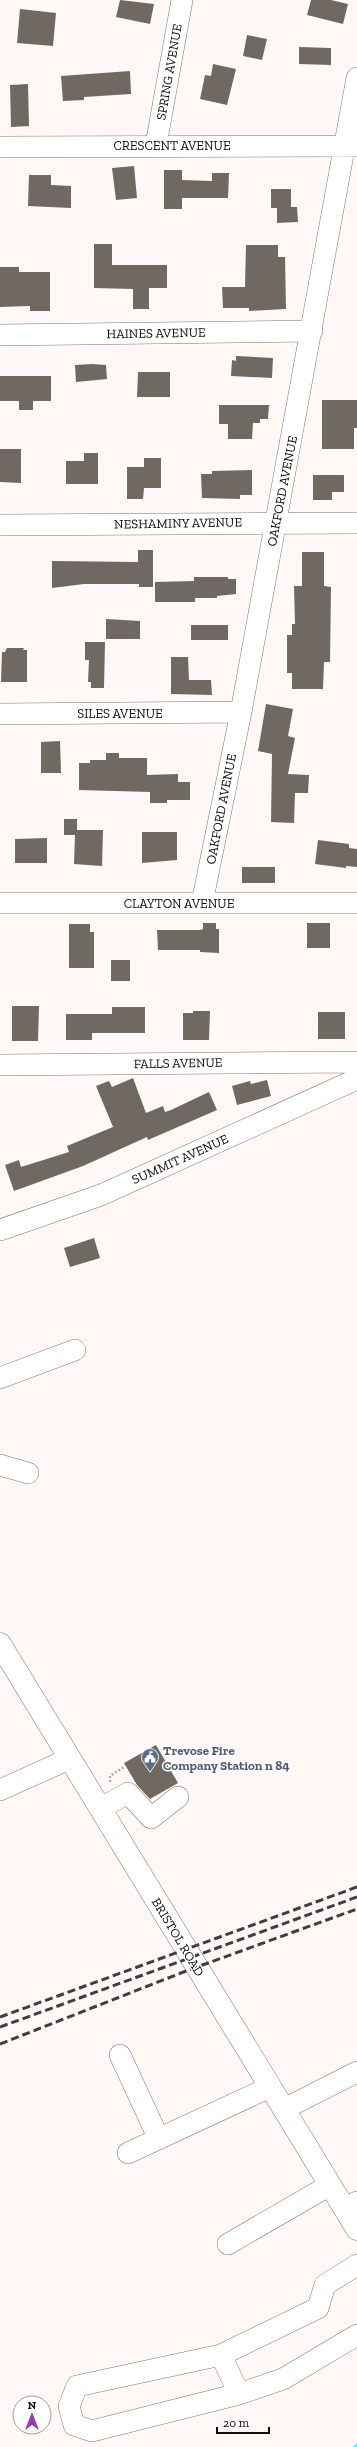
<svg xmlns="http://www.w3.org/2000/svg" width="357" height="2447" viewBox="0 0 357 2447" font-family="'Zilla Slab',serif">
<rect width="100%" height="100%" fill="#fff8f6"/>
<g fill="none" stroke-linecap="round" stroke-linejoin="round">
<path stroke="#73e6f8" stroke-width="5" d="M356,2447L357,2446"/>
</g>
<path fill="#6f6962" d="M120,0L154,4L150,24L116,17Z
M311,0H331L348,4L343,24L307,15Z
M20,9L56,13L53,46L17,43Z
M247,35L267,39L262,60L243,56Z
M299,47L331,48V65L299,64Z
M213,64L236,69L227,105L200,99L205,75L211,76Z
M130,71L131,94L84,97V100L63,101L61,76Z
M28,84L29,126L11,127L10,85Z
M134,166L137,198L116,200L112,168Z
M164,170H182V180L212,181V173H229L228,198H182V209H164Z
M29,175H51V185L71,186V208L28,206Z
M271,189H291V207H297L298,222L277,223V208H271Z
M94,244H112V265H167V288H149V309H133V289L94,288Z
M246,245H278V257H285L286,309L249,311V308H223L222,287H245Z
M0,267H19V272H50V311H30V306L0,307Z
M236,356L273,358L272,378L231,376L232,360L236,361Z
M92,364L106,365L107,379L76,382L75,365Z
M138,372H170V397H137Z
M0,376H51V401H33V410H19V401H0Z
M322,400H357V428H354V449H322Z
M219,405H269L268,419H260V423H253L252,439H228V424H219Z
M0,449H21V483L0,482Z
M84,453H98V484H66V461H84Z
M144,458H161V488H144L143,499H127V467H144Z
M252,470V495H240V499L202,498L201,474H212V471Z
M313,475H344V492H332V500H313Z
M138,550H153V587H139V584H84L52,588V561L138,562Z
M302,552H324V586L331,587L330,662H324L323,689H292V673H287V635H292V624H295L294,586H302Z
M194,577H228V579H236V594L217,596V598H195V602H155V582L194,581Z
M106,619L140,621V639H106Z
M191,625H228V640H191Z
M85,642H105L104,688H91V682H88L89,660H85Z
M7,648H24L23,650H27V682H1L2,652H5Z
M171,657H188L189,680H211L212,695L171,694Z
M266,704L293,709L288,736L295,738L288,774L309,775L308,793H295L294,823L271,822L272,754L258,751Z
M60,741L61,773H41V742Z
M106,753H119V758H147V775L178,774V782H190V800H167V803H150V792L79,790V763H90V760H106Z
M64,819H77V830H103L102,866L74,864L75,835H64Z
M142,832H177V860L142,863Z
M47,838V863H15V839Z
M318,840L349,844V848L357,849V867L346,866V868L315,864Z
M242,867H275V883H242Z
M203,923H216V929H219V953L200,952V950H158L157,930H200L203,929Z
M307,923H330V948H307Z
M69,924H90V932H94V968H69Z
M111,960H130V981H111Z
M12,1006H39L38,1041H12Z
M112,1007H145V1033H92V1040H66V1014H112Z
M193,1011H210L209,1040H183V1013H193Z
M318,1012H345V1039H318Z
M133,1078L146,1113L163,1106L165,1112L171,1110L209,1092L217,1110L148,1140L147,1137L83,1166L14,1191L5,1165L19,1160L21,1167L69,1152L67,1146L113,1127L96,1086L109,1081L112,1087Z
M267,1080L271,1096L237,1105L232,1086L250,1081L251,1084Z
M94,1238L100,1258L70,1267L64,1248Z
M156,1745L178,1783L150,1799L137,1785L124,1763Z"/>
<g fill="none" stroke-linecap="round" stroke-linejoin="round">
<g stroke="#807773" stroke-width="22">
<path id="minor" d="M156,145L182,0
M0,147L357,146
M0,335L312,331
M0,525L357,523
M0,714L241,712
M0,903H357
M202,903L241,712L357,78
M0,1065L357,1062
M0,1230L101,1195L357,1079
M0,1378L75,1350
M0,1465L28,1473
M0,1790L69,1759
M101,1808L128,1793L151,1818L178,1797
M120,2055L159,2139
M284,2109L357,2072
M128,2153L270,2087
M344,2208L357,2202
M228,2244L330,2185
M357,2265L325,2285L318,2308L221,2355L77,2386L69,2406L74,2425L92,2431L239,2394L283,2379L357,2335
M221,2355L239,2394"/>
</g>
<g stroke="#807773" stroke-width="23">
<path id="major" d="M0,1644L357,2229"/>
</g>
<path stroke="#b1aba9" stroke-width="2.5" stroke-dasharray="2 2" stroke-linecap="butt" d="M110,1782V1776L124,1767"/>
<use href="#minor" stroke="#fff" stroke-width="21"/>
<use href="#major" stroke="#fff" stroke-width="22"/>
<path stroke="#423e3d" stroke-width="3" stroke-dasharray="8 4" stroke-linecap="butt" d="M0,2017L357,1887
M0,2027L357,1897
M0,2044L186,1971L357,1909"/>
</g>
<defs>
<g id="civic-pin" transform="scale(0.9)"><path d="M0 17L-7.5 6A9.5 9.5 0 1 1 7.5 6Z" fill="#5c6f8a" stroke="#fff"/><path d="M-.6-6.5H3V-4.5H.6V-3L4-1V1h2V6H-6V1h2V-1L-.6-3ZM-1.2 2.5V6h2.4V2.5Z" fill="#fff"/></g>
</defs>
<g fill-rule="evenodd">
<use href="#civic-pin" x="150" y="1757"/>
</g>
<g text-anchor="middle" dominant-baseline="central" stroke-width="3" stroke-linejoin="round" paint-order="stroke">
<g font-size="13" fill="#0f0c0b" stroke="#fff">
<text transform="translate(169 72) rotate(-80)">SPRING AVENUE</text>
<text x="172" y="145">CRESCENT AVENUE</text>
<text transform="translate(156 333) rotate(-1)">HAINES AVENUE</text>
<text transform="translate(282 491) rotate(-79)">OAKFORD AVENUE</text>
<text transform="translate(178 523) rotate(-1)">NESHAMINY AVENUE</text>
<text x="120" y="713">SILES AVENUE</text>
<text transform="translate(221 809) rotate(-79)">OAKFORD AVENUE</text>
<text x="179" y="903">CLAYTON AVENUE</text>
<text transform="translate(178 1063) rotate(-1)">FALLS AVENUE</text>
<text transform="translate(180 1159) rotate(-24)">SUMMIT AVENUE</text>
<text transform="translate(178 1937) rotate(59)">BRISTOL ROAD</text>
</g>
<g font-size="13" font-weight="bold" fill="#4e5e75" stroke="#fff" text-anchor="start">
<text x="163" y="1750">Trevose Fire<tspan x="163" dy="15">Company Station n 84</tspan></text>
</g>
</g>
<g transform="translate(32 2415)"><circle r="19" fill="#ffffff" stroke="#9f9e9d"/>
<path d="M0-3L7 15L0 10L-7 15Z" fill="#8d3eaf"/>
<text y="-6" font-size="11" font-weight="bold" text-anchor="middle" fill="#0f0c0b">N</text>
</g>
<path d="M217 2427v6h52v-6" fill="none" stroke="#0f0c0b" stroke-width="2"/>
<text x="223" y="2427" font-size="12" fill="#0f0c0b" stroke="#ffffff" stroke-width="3" paint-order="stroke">20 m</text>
</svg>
